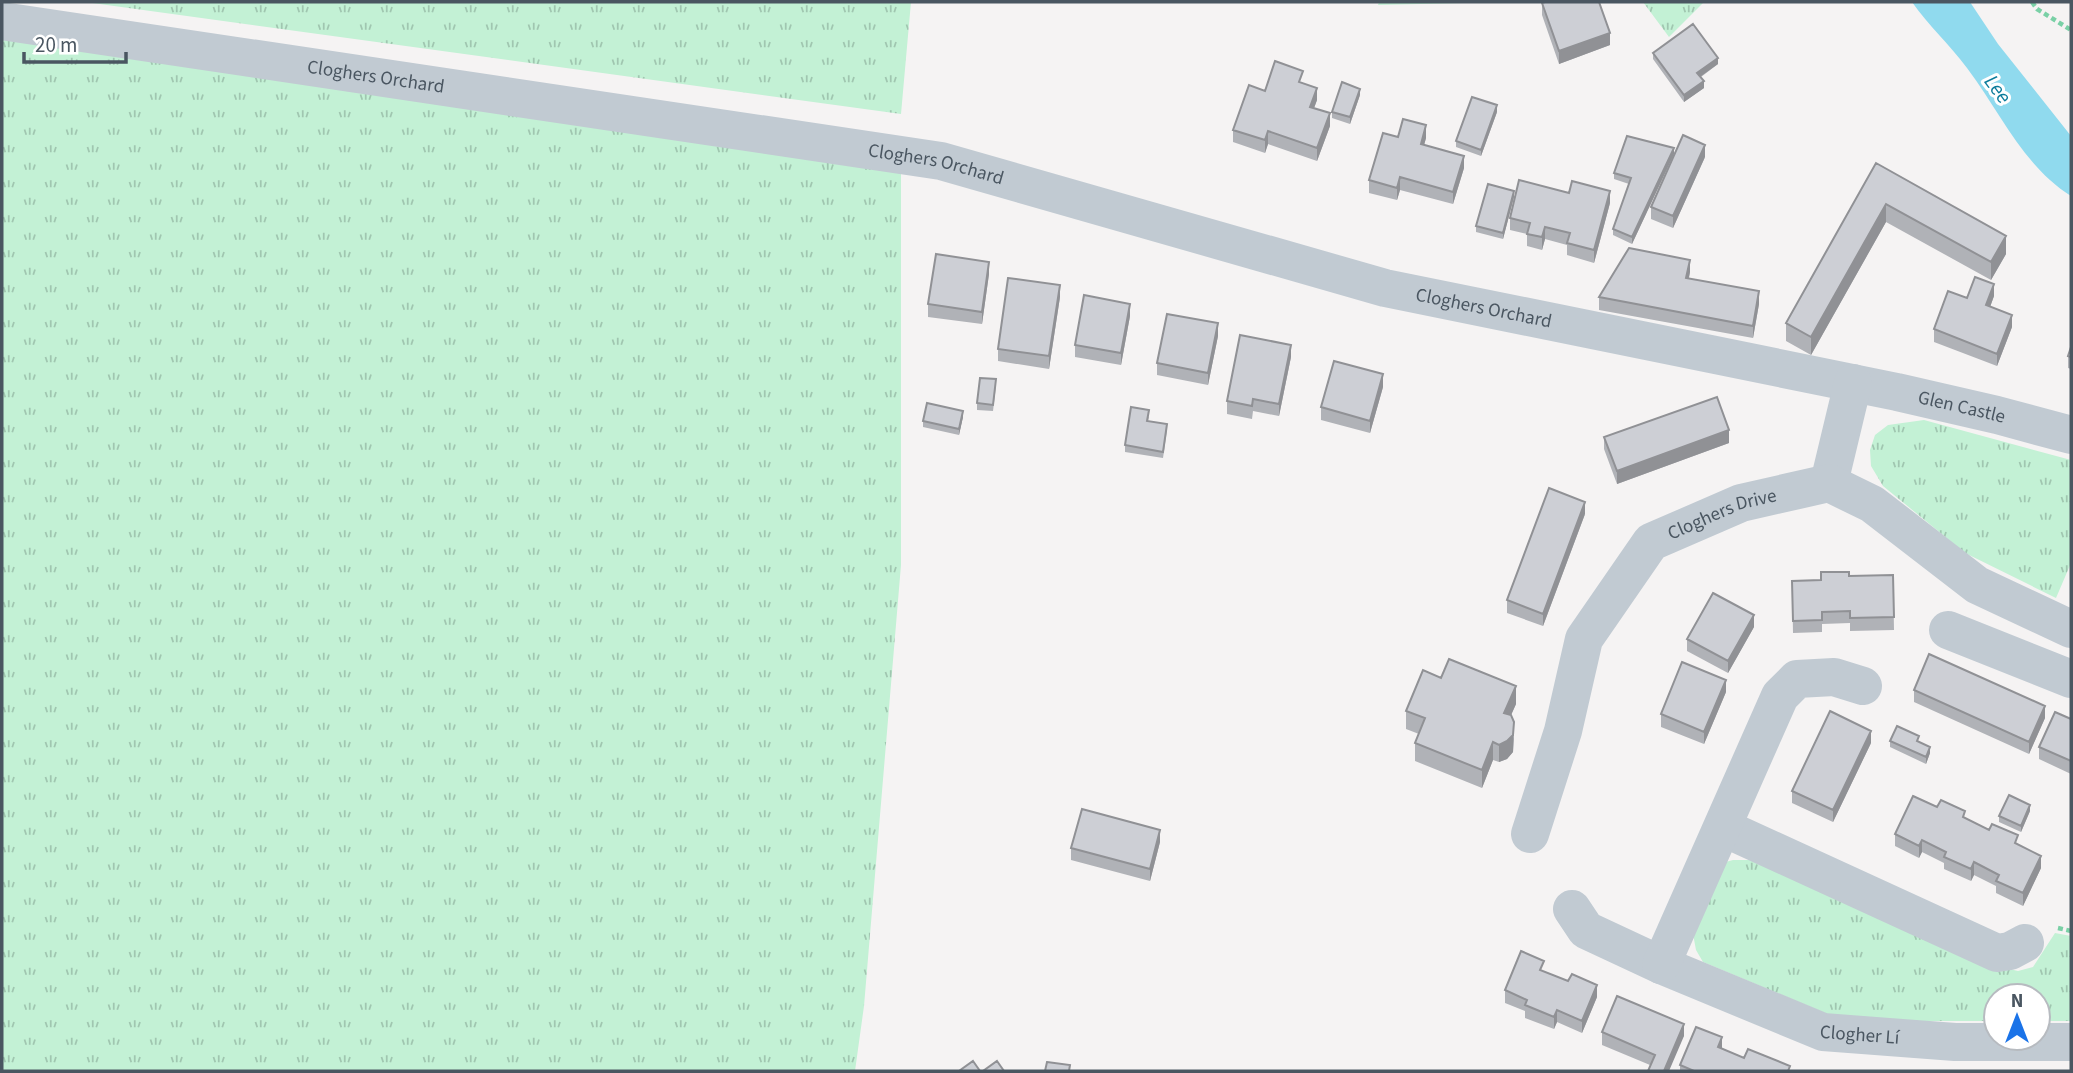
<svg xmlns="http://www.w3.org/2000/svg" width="2073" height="1073" viewBox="0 0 2073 1073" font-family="'Source Sans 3',sans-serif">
<defs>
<pattern id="grass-tufts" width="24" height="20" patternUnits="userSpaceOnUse" patternTransform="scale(1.75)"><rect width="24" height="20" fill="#c3f1d5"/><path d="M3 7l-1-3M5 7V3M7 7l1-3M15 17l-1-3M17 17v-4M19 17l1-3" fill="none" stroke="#a0c6b0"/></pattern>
</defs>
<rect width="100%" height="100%" fill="#f5f3f3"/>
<path fill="url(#grass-tufts)" d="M85,2H911L901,114Z
M1379,2H1507L1378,5Z
M1643,2H1704L1669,37Z
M2,37L901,173V565L864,1006L855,1071H2Z
M1924,420L2071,460V563L2056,598L1965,553L1883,486L1871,466L1870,450L1875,435L1888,425Z
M1733,860H1750L2001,967L2018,971L2033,967L2055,933L2071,936V1021H2038V996H1996V1021H1904L1837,1018L1703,962L1696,950L1693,934L1722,863Z"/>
<path fill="#90daee" d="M1912,2H1970L1998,44L2071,136V196C2023,166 2001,113 1967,68C1950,45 1928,25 1912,2Z"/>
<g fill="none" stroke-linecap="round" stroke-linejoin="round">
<path stroke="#7ad0a6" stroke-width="4.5" stroke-dasharray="5 3.5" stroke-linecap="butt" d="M2032,2L2037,9L2071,30
M2058,928L2071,931"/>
<g stroke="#c1cad2" stroke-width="38">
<path id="s1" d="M2,21L941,161L1385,288L1897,392L1997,415L2071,435"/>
<path d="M1829,483L1853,383"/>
<path d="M1948,630L2071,679"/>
<path d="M1724,828L1997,953L2010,951L2025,943"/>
<path id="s2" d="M1530,834L1563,731L1584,639L1651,542L1741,503L1829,483L1872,504L1977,585L2071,629"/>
<path id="s3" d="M1572,909L1586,930L1661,965L1823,1032L1955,1042H2071"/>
<path d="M1661,965L1780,696L1797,679L1834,677L1863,686"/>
</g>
</g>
<path fill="#b0b2b7" d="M1542,3L1610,45L1559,64L1542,15Z
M1653,53L1718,64L1701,77L1704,88L1684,102L1653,59Z
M1303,83L1317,100L1314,108L1330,126L1317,161L1268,144L1265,153L1233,142V130L1265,91Z
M1360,95L1350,124L1332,118V112Z
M1497,112L1481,156L1456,147V141Z
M1398,137L1426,138L1424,145L1464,168L1453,204L1400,190L1397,200L1369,193V180Z
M1674,154L1632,244L1613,235V229L1629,184L1614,179V173Z
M1705,157L1673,228L1651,219V207Z
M1876,163L2006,254L1991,280L1886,222L1811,355L1786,341V323Z
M1514,197L1503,239L1476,232V226Z
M1610,203L1594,263L1567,255V245L1545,239L1542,250L1527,246V234L1510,230V218Z
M1690,272L1689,278L1759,304L1753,338L1599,310V297Z
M989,274L982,324L928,317V304Z
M1994,296L1990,307L2012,327L1997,366L1934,342V329L1967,298Z
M1060,297L1049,369L998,361V349Z
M1130,316L1121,365L1075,357V345Z
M1218,336L1208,385L1157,375V363Z
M2071,347V369L2068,368V356Z
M1291,357L1279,416L1253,411L1252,419L1227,414V401Z
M996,386L993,411L977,410V403Z
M1383,387L1370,433L1321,420V407Z
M1149,416L1148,421L1167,430L1163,458L1125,452V445Z
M963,417L959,435L923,427V421Z
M1604,437L1729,443L1617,484L1604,449Z
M1585,514L1543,626L1507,613V600Z
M1893,575L1894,630L1850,631V623L1822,624V632L1793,633L1792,581L1821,580L1849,576Z
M1754,627L1728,673L1687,651V639Z
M1441,678L1516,704L1511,715L1514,739L1513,752L1507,759L1499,762L1493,760L1482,788L1415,761V743L1419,734L1406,729V711Z
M1914,690L2045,718L2029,754L1914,702Z
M1726,692L1704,744L1661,727V714Z
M2071,719V774L2039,759V747Z
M1890,741L1930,753L1926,764L1890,747Z
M1871,743L1833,822L1792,803V791Z
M2030,811L2021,832L1999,822V816Z
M1965,819L2018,844L2041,868L2023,906L1996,893V886L1974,875L1971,881L1944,869V863L1922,852L1919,858L1895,846V834Z
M1160,842L1150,881L1071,860V848Z
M1544,971L1597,997L1582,1033L1557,1022L1554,1029L1525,1018V1011L1505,1003V990Z
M1602,1032L1684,1036L1650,1065L1602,1045Z
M1722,1049L1744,1058L1790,1071H1680V1065Z"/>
<path fill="#909195" d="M1610,33V45L1559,64V51Z
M1718,58V64L1697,79V73Z
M1704,81V88L1684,102V95Z
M1317,88V100L1310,119V107Z
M1360,89V95L1350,124V117Z
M1497,105V112L1481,156V150Z
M1330,113V126L1317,161V148Z
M1426,125V138L1421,156V144Z
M1268,131V144L1265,153V140Z
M1705,145V157L1673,228V216Z
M1674,148V154L1632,244V237Z
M1464,156V168L1453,204V192Z
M1400,177V190L1397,200V188Z
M1514,191V197L1503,239V233Z
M1610,191V203L1594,263V250Z
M1886,204V222L1811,355V337Z
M1545,227V239L1542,250V237Z
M2006,236V254L1991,280V262Z
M1690,260V272L1686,290V278Z
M989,262V274L982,324V312Z
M1994,284V296L1986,318V305Z
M1060,285V297L1049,369V356Z
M1759,291V304L1753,338V326Z
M1130,304V316L1121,365V353Z
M2012,315V327L1997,366V354Z
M1218,323V336L1208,385V373Z
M1291,345V357L1279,416V404Z
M1383,374V387L1370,433V421Z
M963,411V417L959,435V429Z
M1729,430V443L1617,484V471Z
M1585,502V514L1543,626V614Z
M1754,615V627L1728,673V661Z
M1726,680V692L1704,744V732Z
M1516,686V704L1504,731V713Z
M2045,706V718L2029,754V742Z
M1514,722L1513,752L1507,759L1499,762V745Z
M1871,731V743L1833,822V810Z
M1493,742V760L1482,788V770Z
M1930,747V753L1926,764V757Z
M2030,805V811L2021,832V826Z
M1160,830V842L1150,881V869Z
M1922,840V852L1919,858V846Z
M2041,856V868L2023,906V893Z
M1974,862V875L1971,881V869Z
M1597,985V997L1582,1033V1021Z
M1557,1010V1022L1554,1029V1017Z
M1684,1024V1036L1669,1071H1664Z
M1722,1037V1050L1718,1047Z"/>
<path fill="#cdcfd5" stroke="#909195" stroke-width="2" d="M1545,2H1599L1610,33L1559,51L1542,3Z
M1693,24L1718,58L1697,73L1704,81L1684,95L1653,53Z
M1275,61L1303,71L1299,82L1317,88L1310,107L1330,113L1317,148L1268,131L1265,140L1233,130L1249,85L1265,91Z
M1342,82L1360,89L1350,117L1332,112Z
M1472,97L1497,105L1481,150L1456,141Z
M1403,119L1426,125L1421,144L1464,156L1453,192L1400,177L1397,188L1369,180L1383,133L1398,137Z
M1683,135L1705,145L1673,216L1651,207Z
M1627,136L1674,148L1632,237L1613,229L1631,178L1614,173Z
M1876,163L2006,236L1991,262L1886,204L1811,337L1786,323Z
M1519,180L1569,193L1572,181L1610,191L1594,250L1567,243L1570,233L1545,227L1542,237L1527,234L1530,223L1510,218Z
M1488,184L1514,191L1503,233L1476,226Z
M1629,248L1690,260L1686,278L1759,291L1753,326L1599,297Z
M936,254L989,262L982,312L928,304Z
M1975,277L1994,284L1986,305L2012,315L1997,354L1934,329L1948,291L1967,298Z
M1008,278L1060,285L1049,356L998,349Z
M1084,295L1130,304L1121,353L1075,345Z
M1167,314L1218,323L1208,373L1157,363Z
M1240,335L1291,345L1279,404L1253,399L1252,406L1227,401Z
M2071,347V357L2068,356Z
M1334,361L1383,374L1370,421L1321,407Z
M980,378L996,379L993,405L977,403Z
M1717,397L1729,430L1617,471L1604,437Z
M927,403L963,411L959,429L923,421Z
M1131,407L1149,410L1147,421L1167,424L1163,452L1125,445Z
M1549,488L1585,502L1543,614L1507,600Z
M1821,572H1849V576L1893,575L1894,617L1850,618V611L1822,612V620L1793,621L1792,581L1821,580Z
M1713,593L1754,615L1728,661L1687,639Z
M1929,654L2045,706L2029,742L1914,690Z
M1449,659L1516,686L1504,713L1511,715L1514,722L1513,735L1507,741L1499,745L1493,742L1482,770L1415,743L1425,718L1406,711L1423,670L1441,678Z
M1682,662L1726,680L1704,732L1661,714Z
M1830,711L1871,731L1833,810L1792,791Z
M2055,712L2071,719V761L2039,747Z
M1897,726L1919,736L1917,741L1930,747L1926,757L1890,741Z
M2009,795L2030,805L2021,826L1999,816Z
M1913,796L1937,807L1941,800L1965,811L1963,817L1989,830L1992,824L2018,835L2015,843L2041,856L2023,893L1996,881L1999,875L1974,862L1971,869L1944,857L1946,852L1922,840L1919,846L1895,834Z
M1082,809L1160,830L1150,869L1071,848Z
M1521,951L1544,961L1540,970L1568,981L1572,974L1597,985L1582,1021L1557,1010L1554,1017L1525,1005L1527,1000L1505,990Z
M1617,996L1684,1024L1664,1071H1648L1655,1055L1602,1032Z
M1696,1027L1722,1037L1718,1047L1744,1058L1748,1049L1790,1066L1788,1071H1694L1680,1065Z
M973,1061L980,1071H959Z
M997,1061L1004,1071H983Z
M1047,1062L1070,1065L1069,1071H1045Z"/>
<g text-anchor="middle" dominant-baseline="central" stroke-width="6" stroke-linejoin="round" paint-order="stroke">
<g font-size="19" fill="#4a5661" stroke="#fff">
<text stroke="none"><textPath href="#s1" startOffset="378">Cloghers Orchard</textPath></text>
<text stroke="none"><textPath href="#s1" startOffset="945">Cloghers Orchard</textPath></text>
<text stroke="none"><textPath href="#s1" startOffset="1512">Cloghers Orchard</textPath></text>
<text stroke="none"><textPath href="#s1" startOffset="2000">Glen Castle</textPath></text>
<text stroke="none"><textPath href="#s2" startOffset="397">Cloghers Drive</textPath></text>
<text stroke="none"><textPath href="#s3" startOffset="320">Clogher Lí</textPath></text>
</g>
<g font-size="21" font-style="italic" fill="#0c7c9b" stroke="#fff">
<text transform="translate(1998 89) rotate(53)">Lee</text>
</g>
</g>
<rect width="2073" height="1073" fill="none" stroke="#4a5661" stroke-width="7"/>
<g transform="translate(2017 1017)"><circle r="33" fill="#ffffff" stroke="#b7bbc0" stroke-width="2"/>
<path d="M0-5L12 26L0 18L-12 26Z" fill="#1a73e8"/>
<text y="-10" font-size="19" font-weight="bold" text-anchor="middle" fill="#4a5661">N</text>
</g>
<path d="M24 52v10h102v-10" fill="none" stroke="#4a5661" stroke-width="3.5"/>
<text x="35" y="52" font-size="21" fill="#4a5661" stroke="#ffffff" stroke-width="5" paint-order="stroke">20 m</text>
</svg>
